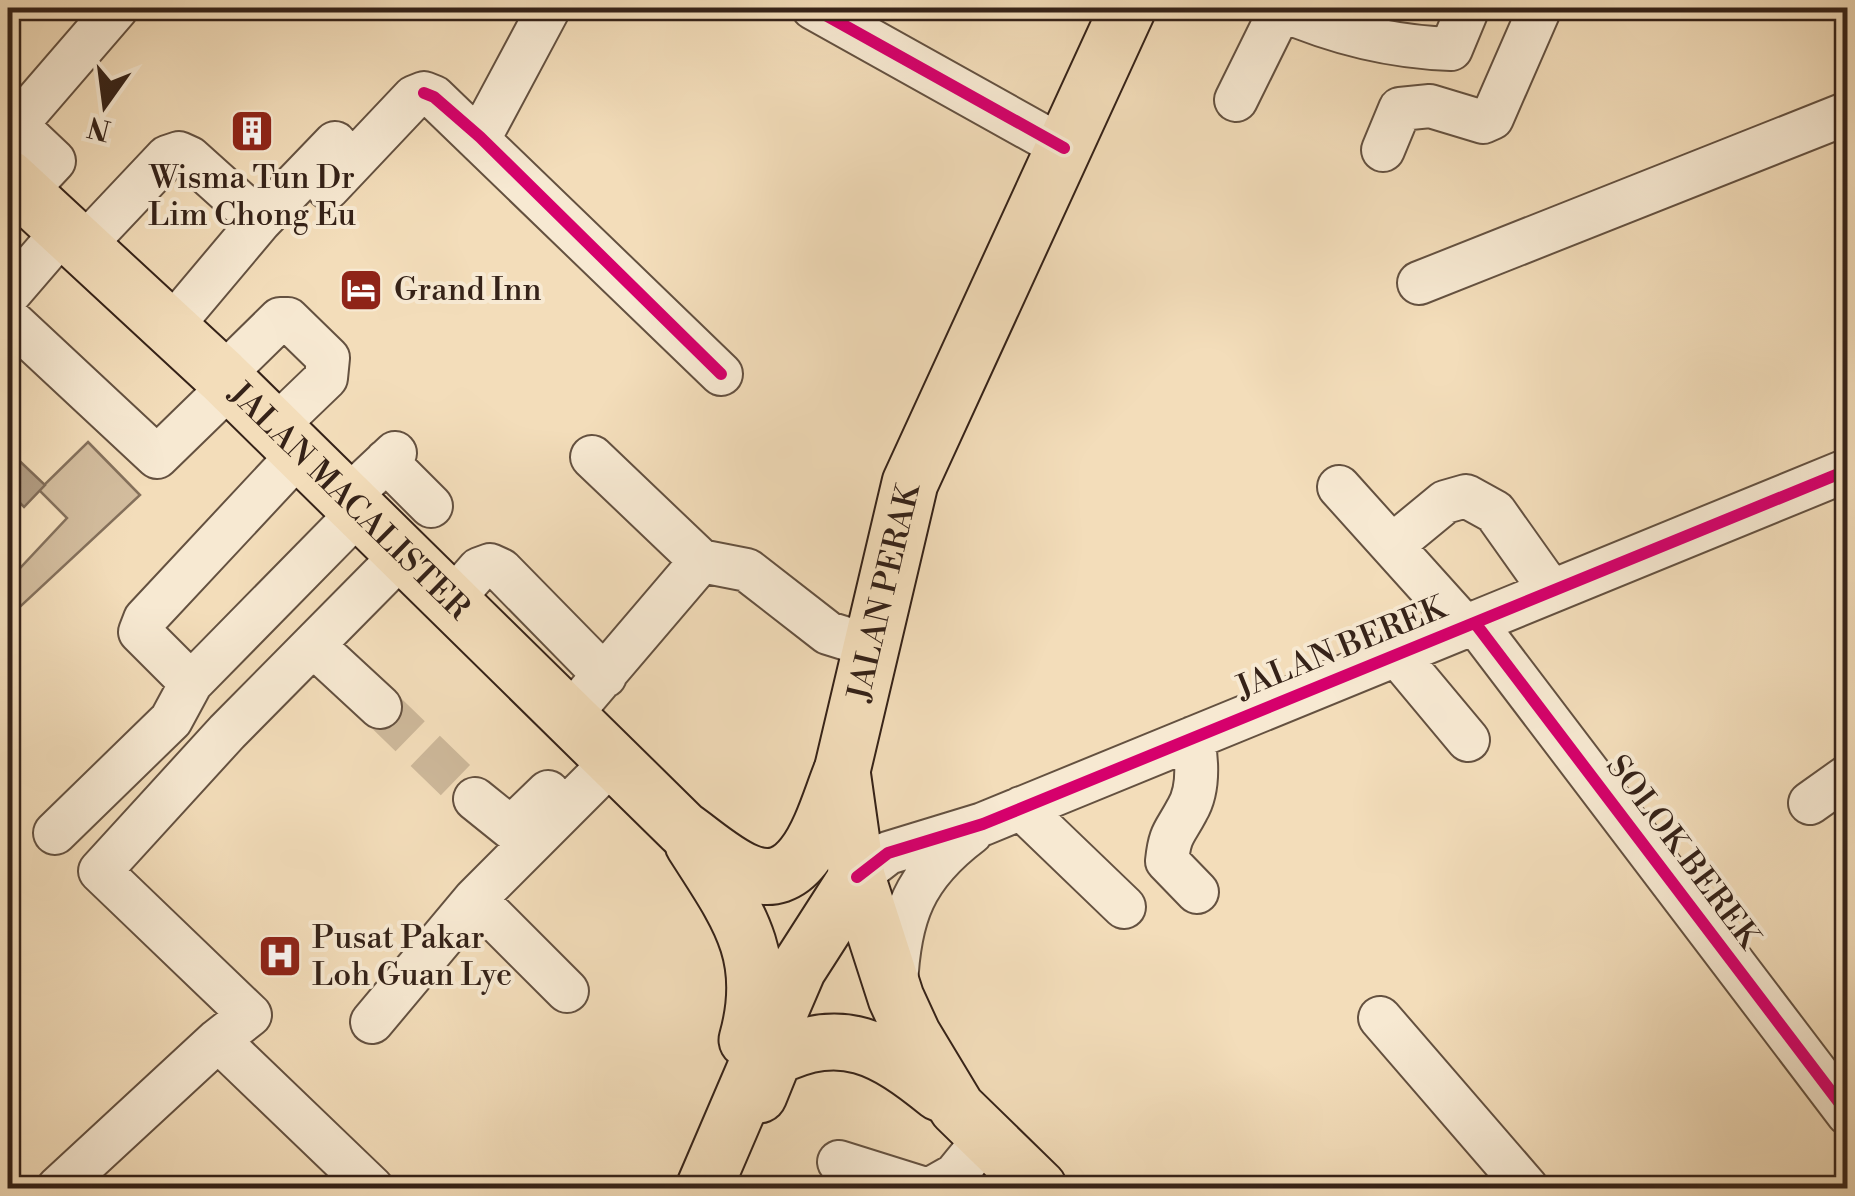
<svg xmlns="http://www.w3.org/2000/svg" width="1855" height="1196" viewBox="0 0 1855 1196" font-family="'Libre Bodoni',serif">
<rect width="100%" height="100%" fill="#f3ddba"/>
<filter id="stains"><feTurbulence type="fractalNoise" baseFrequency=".002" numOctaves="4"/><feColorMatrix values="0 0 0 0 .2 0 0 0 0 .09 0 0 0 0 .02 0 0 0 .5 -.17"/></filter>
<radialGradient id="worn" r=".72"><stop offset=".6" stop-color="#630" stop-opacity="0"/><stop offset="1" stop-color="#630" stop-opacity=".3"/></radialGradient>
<path fill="#d3bd9e" stroke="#84705b" stroke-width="2.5" d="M88,442L140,495L8,618V581L67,518L39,490Z"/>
<path fill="#b29d83" stroke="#806c58" stroke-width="2.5" d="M8,450L45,485L24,507L8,491Z"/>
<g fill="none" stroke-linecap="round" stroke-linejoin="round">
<path stroke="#cdb89a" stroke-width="42" stroke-dasharray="42 21" stroke-linecap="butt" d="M380,707L475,799"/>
<g stroke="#645140" stroke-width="46">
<path id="minor" d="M813,8L1064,148
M1278,8C1332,32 1391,47 1451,49L1468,8
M1236,100L1281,9
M480,137L549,8
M1383,150L1400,109L1430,106L1483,122L1492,118L1540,8
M328,188L414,97L424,93L434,97L721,374
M24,193L54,161L16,125L117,8
M83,246L167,157L179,153L190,158L260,221
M1419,283L1848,113
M8,295L64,230
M8,318L157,457L231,385
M170,328L260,221L335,143
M222,376L280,319H288L328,358L326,378L274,428
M592,457L701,561L747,570L828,633L870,646
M386,461L431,506
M1339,487L1465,627
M346,499L395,453
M1394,544L1445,502L1466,496L1495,512L1551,591
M452,600L479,569L490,565L501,570L605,676
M1475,623L1848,1114
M314,646L380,707
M1397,655L1468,740
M191,683L140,632L145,619L300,453
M585,697L701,561
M1193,738C1197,760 1199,790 1187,810C1175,833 1170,832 1167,861L1197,892
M475,799L511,828L548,792
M1810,803L1848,776
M1021,808L1124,907
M55,833L171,720L191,683L359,512
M857,877L888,853L983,824L1848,470
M475,899L567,991
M896,986C899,916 914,876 971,833
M1380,1018L1527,1188
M372,1022L475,899L613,761
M218,1040L250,1015L100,871L227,732L403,554
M839,1162L922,1188
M58,1188L218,1040L372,1188
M932,1188L955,1175L986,1137"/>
</g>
<g stroke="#352218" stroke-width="59">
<g id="major">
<path id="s1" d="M8,178L222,376L683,829C703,843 725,863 747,872C806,897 825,812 841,773"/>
<path d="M693,844C737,913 771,955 747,1040"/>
<path d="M759,1095L774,1058C842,1024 884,1048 939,1093"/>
<path d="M704,1188L798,969L857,877"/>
<path id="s2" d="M1039,1188L957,1108L913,1035L896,998L857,877L842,771L910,483L1128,8"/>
</g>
</g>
<use href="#minor" stroke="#f7e9d2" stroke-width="42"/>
<use href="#major" stroke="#f3ddba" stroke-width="55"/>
<g stroke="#f7e9d2" stroke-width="19">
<path id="cycleway" d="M813,8L1064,148
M424,93L434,97L480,137L721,374
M1475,623L1848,1114
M857,877L888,853L983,824L1848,470"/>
</g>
<use href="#cycleway" stroke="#d6006c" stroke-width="12"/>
</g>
<defs>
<g id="building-square" transform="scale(2.25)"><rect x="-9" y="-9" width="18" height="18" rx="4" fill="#8f2418" stroke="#f7e9d2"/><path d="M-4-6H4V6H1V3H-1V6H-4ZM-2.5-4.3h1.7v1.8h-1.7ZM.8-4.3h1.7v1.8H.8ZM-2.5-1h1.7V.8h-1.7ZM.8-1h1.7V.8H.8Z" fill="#fff"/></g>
<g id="hotel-square" transform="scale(2.25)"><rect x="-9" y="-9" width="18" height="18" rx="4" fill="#8f2418" stroke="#f7e9d2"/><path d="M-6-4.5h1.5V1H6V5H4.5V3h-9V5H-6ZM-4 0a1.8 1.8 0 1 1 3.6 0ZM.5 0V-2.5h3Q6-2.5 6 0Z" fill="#fff"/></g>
<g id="hospital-square" transform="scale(2.25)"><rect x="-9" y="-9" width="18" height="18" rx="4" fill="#8f2418" stroke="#f7e9d2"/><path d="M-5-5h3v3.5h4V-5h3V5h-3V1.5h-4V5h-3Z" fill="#fff"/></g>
</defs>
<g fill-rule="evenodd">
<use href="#building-square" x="252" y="131"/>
<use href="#hotel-square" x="361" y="290"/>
<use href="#hospital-square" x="280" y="956"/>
</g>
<g text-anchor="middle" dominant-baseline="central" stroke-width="8" stroke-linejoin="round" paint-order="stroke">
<g font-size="32" fill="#352218" stroke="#f7e9d2" text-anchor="start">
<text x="252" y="178" text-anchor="middle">Wisma Tun Dr<tspan x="252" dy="37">Lim Chong Eu</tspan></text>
<text x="394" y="290">Grand Inn</text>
<text x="312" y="938">Pusat Pakar<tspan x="312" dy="37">Loh Guan Lye</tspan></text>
</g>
<g font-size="32" fill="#352218" stroke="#f7e9d2">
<text stroke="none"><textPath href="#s1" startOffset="470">JALAN MACALISTER</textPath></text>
<text stroke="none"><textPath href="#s2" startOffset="658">JALAN PERAK</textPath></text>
<text transform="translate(1341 648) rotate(-22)">JALAN BEREK</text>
<text transform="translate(1683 852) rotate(53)">SOLOK BEREK</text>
</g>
</g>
<rect width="1855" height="1196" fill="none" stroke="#f3ddba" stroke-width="40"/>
<rect x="10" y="10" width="1835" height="1176" fill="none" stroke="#352218" stroke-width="5"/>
<rect x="20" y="20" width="1815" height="1156" fill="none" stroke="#352218" stroke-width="2.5"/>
<g transform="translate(105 105) rotate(194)" stroke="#f7e9d2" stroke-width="8" paint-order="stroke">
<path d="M0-8L18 38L0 25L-18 38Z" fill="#352218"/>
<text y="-15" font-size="28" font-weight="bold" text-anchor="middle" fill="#352218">N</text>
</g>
<rect width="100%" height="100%" filter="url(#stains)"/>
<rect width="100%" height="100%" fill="url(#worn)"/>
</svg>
